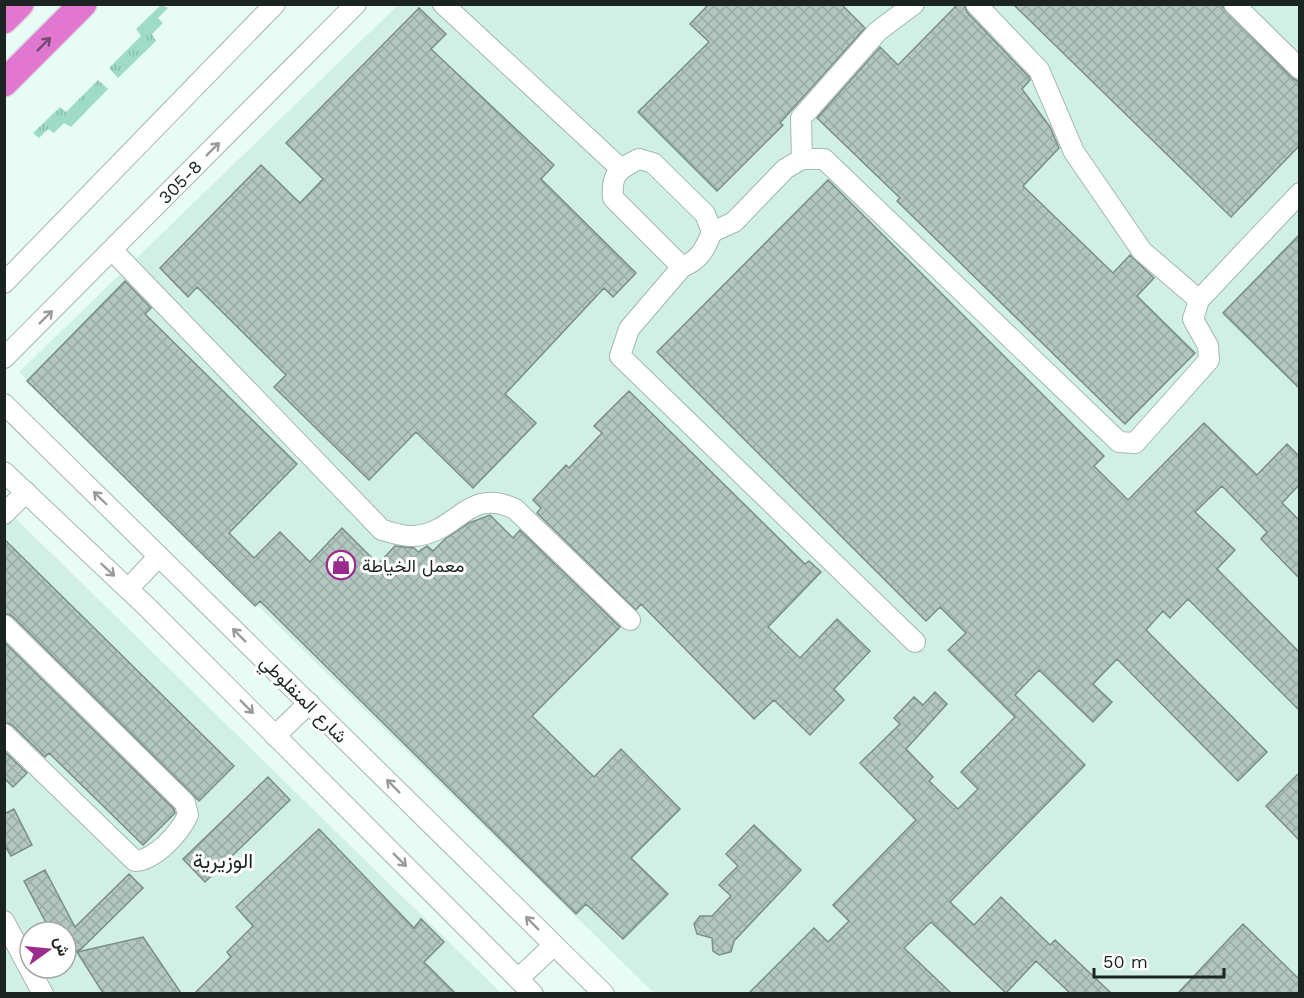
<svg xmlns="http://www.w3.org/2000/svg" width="1304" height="998" viewBox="0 0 1304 998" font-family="'Work Sans',Vazirmatn,sans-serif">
<defs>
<pattern id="grass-tufts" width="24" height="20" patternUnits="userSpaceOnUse" patternTransform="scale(1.5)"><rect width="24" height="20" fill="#9fdcc8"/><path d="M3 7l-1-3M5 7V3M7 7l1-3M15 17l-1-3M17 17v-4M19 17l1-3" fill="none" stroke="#88bdac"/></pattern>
<pattern id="building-cross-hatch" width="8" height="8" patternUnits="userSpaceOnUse" patternTransform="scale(1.5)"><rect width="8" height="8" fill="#b2c7bf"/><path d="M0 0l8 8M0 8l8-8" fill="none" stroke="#98aba4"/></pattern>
</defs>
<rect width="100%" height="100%" fill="#e6fcf4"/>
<path fill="#d1f0e5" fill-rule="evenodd" d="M398,5H1299V993H654L19,372Z
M5,508L501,993H5ZM30,932H66V968H30Z"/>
<path fill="url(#grass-tufts)" d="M161,5L168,8L158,18L163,23L152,34L156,41L118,78L109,68L141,36L136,29Z
M98,80L108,89L71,127L64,123L54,133L48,129L39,138L33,133L60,107L66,112Z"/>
<path fill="url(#building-cross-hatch)" stroke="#7b8e87" stroke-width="1.5" d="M709,4H841L865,28L780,123L783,125L717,191L638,112L709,42L690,24Z
M958,4H964L967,12L1029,77L1030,80L1022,89L1050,127L1059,148L1023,186L1113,273L1130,255L1154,278L1137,296L1195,353L1125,424L897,201L900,198L817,118L880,47L898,65Z
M1013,4H1220L1292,78L1299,82V146L1231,217Z
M419,8L446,34L431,49L554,165L541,179L636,273L613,297L604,288L505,394L536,423L473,488L416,432L369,480L274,387L286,375L197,287L188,297L160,268L261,165L300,203L323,179L286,143Z
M828,180L1104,456L1094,466L1128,500L1204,423L1257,475L1287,444L1299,456V485L1282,503L1299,520V578L1261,539L1267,532L1222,486L1195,512L1235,550L1217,569L1299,652V710L1188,599L1170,618L1163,611L1146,630L1267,752L1238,781L1117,659L1093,684L1112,702L1093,722L1039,670L1015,695L1085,765L950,902L974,925L1001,897L1050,945L1055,940L1111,993H1070L1036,961L1006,993L931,922L904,948L951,993H749L814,928L828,942L849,921L833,905L916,820L860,763L900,724L894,718L914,697L923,705L935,692L947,704L906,749L933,777L929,781L958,809L978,789L961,772L1015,717L948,650L966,633L940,607L926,621L657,352Z
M1299,235V388L1223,313Z
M125,281L151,308L145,314L297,464L229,533L254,558L280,532L310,562L342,528L378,564L395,546L414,548L418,552L427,546L433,551L445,539L469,523L490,515L513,538L520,530L620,627L532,716L594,777L621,749L680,809L631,858L668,894L623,939L586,904L576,914L260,601L255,606L27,381Z
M629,391L805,564L809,561L821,572L768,627L800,658L837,619L870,651L834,689L844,700L810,735L774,700L754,719L641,604L636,610L537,513L541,508L533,500L566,465L569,468L602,433L594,426Z
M4,539L234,766L199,801L12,616L4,613Z
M4,642L174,809L175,813L143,845L49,753L45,757L12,725L4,722Z
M4,751L27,773L13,787L4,778Z
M1299,773V840L1266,806Z
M268,777L290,800L205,882L183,859Z
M14,809L32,845L11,856L4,844V814Z
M754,825L801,870L734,941L731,952L719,955L713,951L712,938L697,934L694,924L700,916H712L731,896L719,885L738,866L726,854Z
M319,829L414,928L421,919L444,942L424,962L455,993H195L231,957L227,952L253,926L236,907Z
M45,870L75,927L129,874L143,888L81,949L66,956V932H51L24,881Z
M1243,924L1299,979V993H1178Z
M143,937L181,993H103L77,952Z"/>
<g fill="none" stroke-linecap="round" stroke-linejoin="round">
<g stroke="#a3b7b0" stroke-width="22">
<g id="minor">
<path d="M443,4L620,168"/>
<path d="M976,4L1039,70L1074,152L1142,251L1199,300"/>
<path d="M1234,4L1300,69"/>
<path d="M639,159L653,163L705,214L712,232C705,249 700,260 682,267L613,198C611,174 618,169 639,159Z"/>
<path d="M802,159L801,118L878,31L914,4"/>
<path d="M712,232L734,222L785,169L802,159H824L1119,442L1135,443L1209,360L1208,346L1193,319L1199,300L1300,193"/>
<path d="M112,250L382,530C391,532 404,537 414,536C458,533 467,486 515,509L630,620"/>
<path d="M682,267L629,329L620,356L915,642"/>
<path d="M4,283L275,4"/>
<path id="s1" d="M4,358L356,4"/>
<path d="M4,404L604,994"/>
<path d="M4,472L147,607L533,994"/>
<path d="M4,514L26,492"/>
<path d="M128,589L159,556"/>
<path d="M4,625L185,803L188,815C179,834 155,860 135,861L4,734"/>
<path d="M275,736L309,703"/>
<path d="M4,921L43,994"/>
<path d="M518,979L554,945"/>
</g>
</g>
<g stroke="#dbdcdb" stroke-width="30">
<path id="highway" d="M4,20L20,4
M4,83L83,4"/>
</g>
<use href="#minor" stroke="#fff" stroke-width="20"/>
<use href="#highway" stroke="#e177d1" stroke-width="27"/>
</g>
<defs><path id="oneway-shaft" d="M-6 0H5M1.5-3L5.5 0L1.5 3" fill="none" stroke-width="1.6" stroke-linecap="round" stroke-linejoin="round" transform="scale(1.5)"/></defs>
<use stroke="#754970" href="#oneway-shaft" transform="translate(44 44) rotate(-45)"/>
<g stroke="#999c9b">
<use href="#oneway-shaft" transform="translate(213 149) rotate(-45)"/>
<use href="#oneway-shaft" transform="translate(46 317) rotate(-45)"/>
<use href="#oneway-shaft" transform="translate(100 498) rotate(-136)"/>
<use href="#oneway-shaft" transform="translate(108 570) rotate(43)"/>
<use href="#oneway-shaft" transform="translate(239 635) rotate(-135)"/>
<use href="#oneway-shaft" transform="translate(247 707) rotate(45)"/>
<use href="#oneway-shaft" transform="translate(393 786) rotate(-135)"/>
<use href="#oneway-shaft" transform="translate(400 860) rotate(45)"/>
<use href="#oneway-shaft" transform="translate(532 923) rotate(-135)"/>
</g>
<defs>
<g id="shop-ring" transform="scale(1.5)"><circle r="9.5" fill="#fff" stroke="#992c8c" stroke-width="1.5"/><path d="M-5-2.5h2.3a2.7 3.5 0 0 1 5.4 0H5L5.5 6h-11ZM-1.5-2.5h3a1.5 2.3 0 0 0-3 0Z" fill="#992c8c"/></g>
</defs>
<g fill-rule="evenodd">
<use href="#shop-ring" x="341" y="565"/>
</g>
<g text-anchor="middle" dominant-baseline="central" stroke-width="6" stroke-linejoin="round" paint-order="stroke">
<g font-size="18" fill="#1c2421" stroke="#fff">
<text stroke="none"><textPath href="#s1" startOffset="249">305-8</textPath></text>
<text transform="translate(304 699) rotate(45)">شارع المنفلوطي</text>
</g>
<g font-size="18" fill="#1c2421" stroke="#fff" text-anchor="start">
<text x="362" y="565">معمل الخياطة</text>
</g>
<g font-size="21" fill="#1c2421" stroke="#fff">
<text x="223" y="860">الوزيرية</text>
</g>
</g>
<rect width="1304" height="998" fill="none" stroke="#1c2421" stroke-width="12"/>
<g transform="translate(48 950) rotate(75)"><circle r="28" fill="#ffffff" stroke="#a4a7a6" stroke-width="1.5"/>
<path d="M0-4.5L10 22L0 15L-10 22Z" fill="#992c8c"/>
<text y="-9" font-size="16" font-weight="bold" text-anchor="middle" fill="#1c2421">ش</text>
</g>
<path d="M1094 968v9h130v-9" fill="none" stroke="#1c2421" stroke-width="3"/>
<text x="1103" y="968" font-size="18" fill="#1c2421" stroke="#ffffff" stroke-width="4.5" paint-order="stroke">50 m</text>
</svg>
